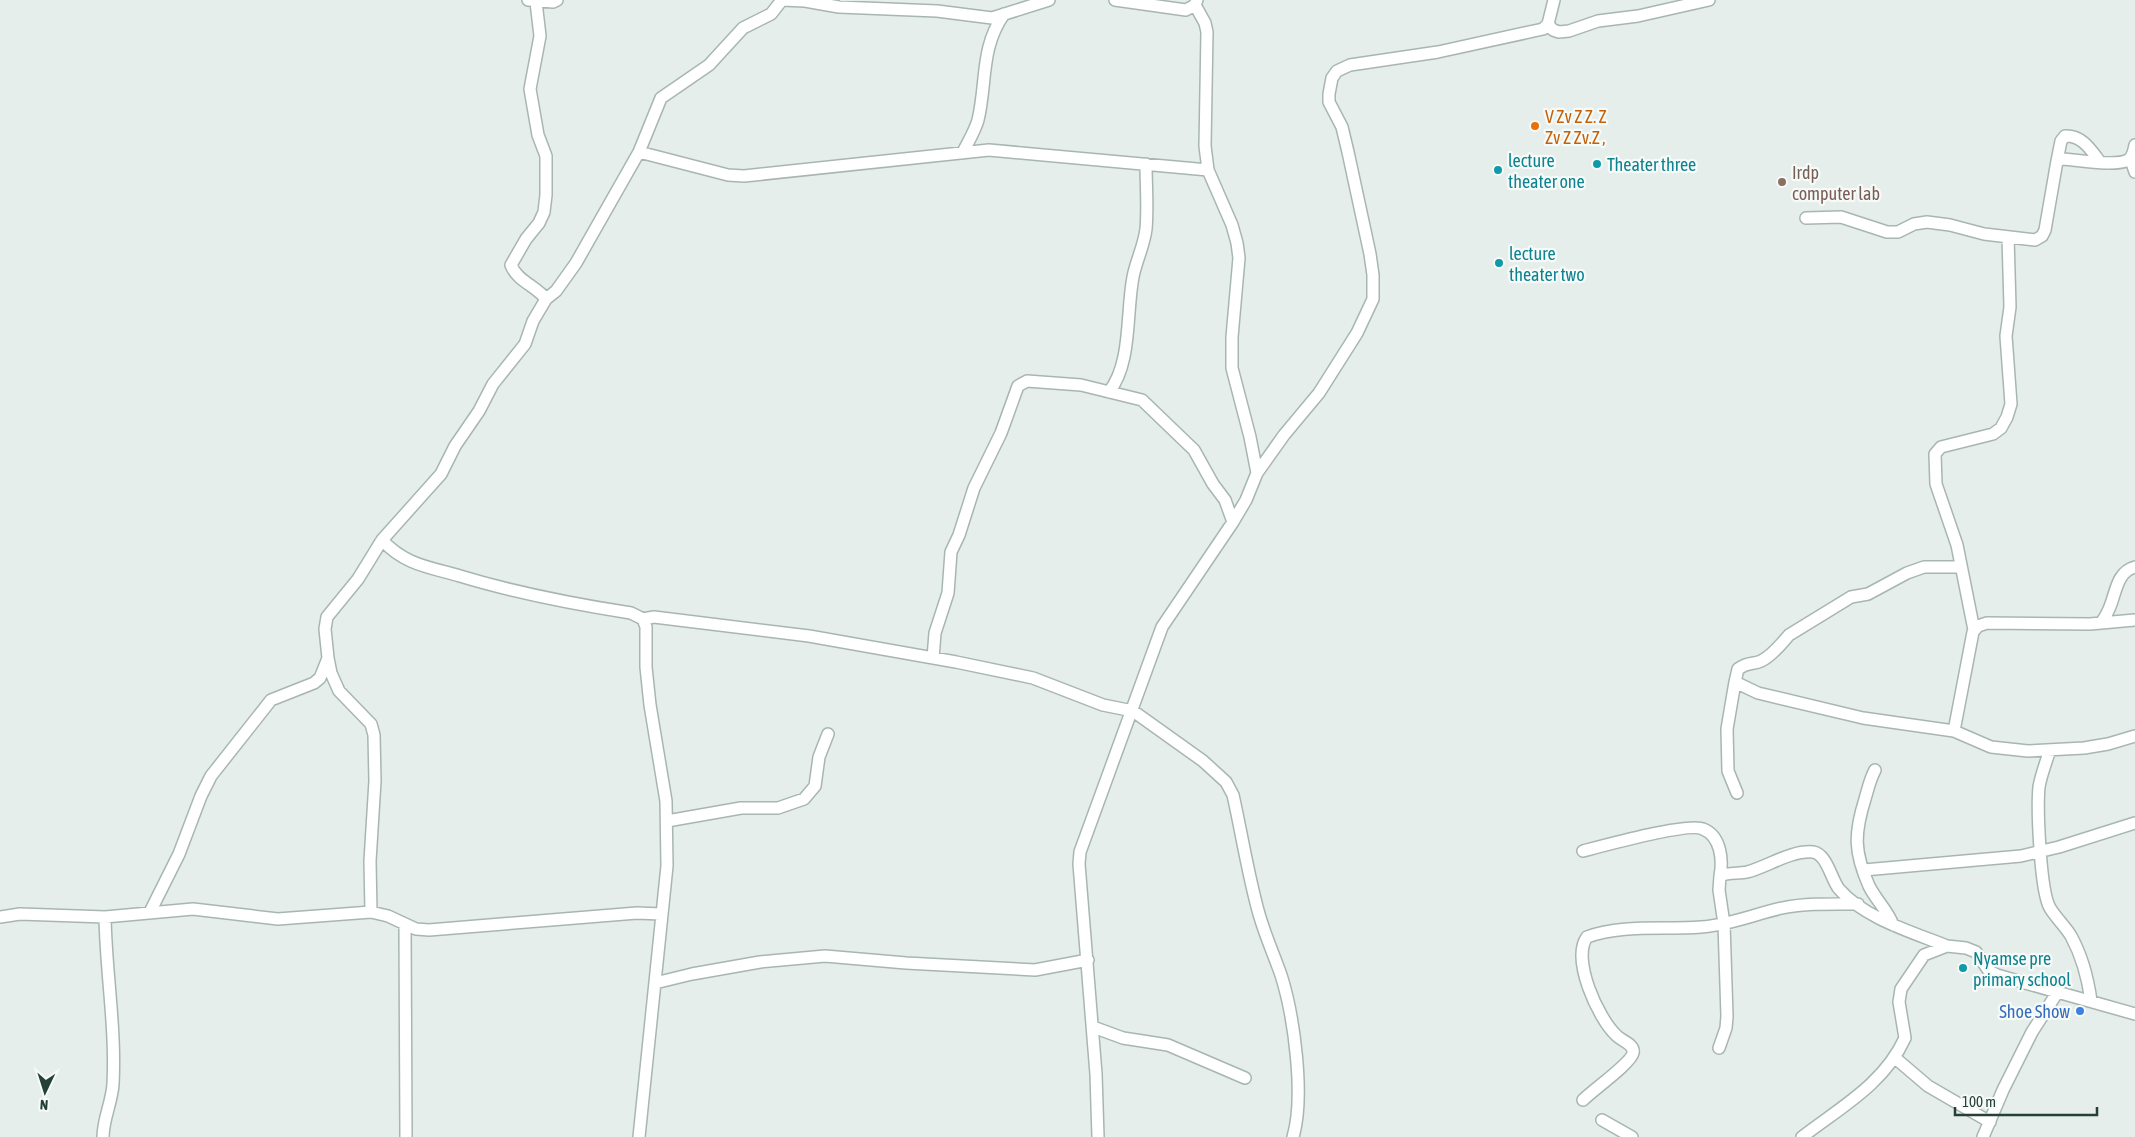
<svg xmlns="http://www.w3.org/2000/svg" width="2135" height="1137" viewBox="0 0 2135 1137" font-family="'Asap Condensed',sans-serif">
<rect width="100%" height="100%" fill="#e5eeea"/>
<g fill="none" stroke-linecap="round" stroke-linejoin="round">
<g stroke="#a8b6b1" stroke-width="14">
<path id="minor" d="M528,0L553,2L557,0
M782,0L805,1L839,7L937,11L992,18L1049,0
M1115,0L1186,10L1195,5L1197,0
M536,2L540,36L530,89L538,135L546,156V195L544,212L539,223L526,239L511,265C517,281 536,286 546,299
M1195,5L1205,23L1207,32L1205,146L1208,170L1232,225L1237,243L1239,258L1232,337V368L1250,437L1257,473
M1548,24L1553,30L1559,32L1569,31L1598,21L1638,16L1709,0
M639,152L728,175L744,176L989,150L1208,170
M963,152C968,142 975,131 978,120C987,83 980,48 1004,14
M2133,155L2132,163L2135,172
M2057,161L2061,141L2065,136C2082,135 2091,150 2100,162
M1806,218L1841,217L1887,232H1898L1914,224L1927,222L1950,225L1984,234L2035,240L2042,236L2045,230L2057,161L2063,159C2079,160 2115,167 2128,160C2133,157 2134,150 2135,145
M1109,392C1132,363 1126,313 1133,277C1136,261 1144,246 1146,229C1148,208 1146,185 1146,164
M382,540C405,565 429,567 460,576C516,593 573,604 631,613L643,619L646,627V667L650,705L666,801L667,866L639,1137
M1961,567H1924L1907,573L1868,594L1851,597L1789,635C1782,643 1772,656 1761,661C1753,665 1749,661 1738,669L1735,682L1758,693L1863,718L1954,731L1991,747L2028,751L2084,748L2108,744L2135,736
M643,619L654,617L809,636L956,662L1033,678L1103,705L1133,711L1203,761L1226,782L1233,795C1242,835 1248,875 1259,914C1265,935 1274,955 1281,975C1294,1016 1305,1096 1293,1137
M2101,623C2104,619 2107,614 2109,609C2116,594 2116,572 2135,567
M1974,630L1957,545L1936,484L1935,454L1941,447L1993,434L2001,428L2007,417L2011,404L2006,336L2010,307L2008,237
M933,658L935,633L948,593L951,552L959,535L974,488L1001,433L1018,386L1027,381L1081,385L1142,400L1194,450L1213,484L1225,500L1233,522
M1735,682L1727,729L1728,771L1737,793
M1954,731L1973,632L1978,626L1987,623L2090,624L2135,620
M2050,750C2046,762 2041,775 2039,787C2037,808 2040,891 2050,908C2056,918 2065,926 2071,936C2082,956 2088,979 2091,1001
M1875,770C1870,779 1868,789 1865,799C1854,834 1854,852 1869,886C1876,900 1888,911 1893,925
M667,821L741,808H778L804,799L815,786L819,757L828,734
M1583,851C1602,846 1689,822 1703,829C1721,836 1723,860 1720,876
M1864,870L2021,856L2059,847L2135,823
M150,912L179,854L201,796L211,776L271,700L314,683L320,678L328,658
M371,912L370,861L375,781L374,735L371,724L339,691L331,673L328,658L325,629L327,617L358,579L382,540L441,474L455,446L479,411L493,384L525,344L533,321L546,299L556,291L576,263L639,152L661,98L709,65L743,28L771,14L782,0
M0,917L20,914L105,917L193,909L278,919L371,912L388,916L416,929L429,930L637,913L661,914
M405,924L406,1137
M655,983L692,974L760,962L825,956L906,963L1035,970L1088,960
M1093,1027L1123,1038L1168,1045L1245,1078
M1719,1048L1726,1028L1727,1016L1724,924L1719,890L1720,876C1729,872 1738,874 1747,872C1767,867 1791,850 1813,852C1827,854 1831,879 1839,889C1864,918 1912,932 1947,946
M1894,1057L1928,1086L1990,1122
M1583,1100C1593,1090 1631,1063 1633,1053C1635,1044 1621,1041 1616,1035C1598,1018 1571,959 1587,937C1622,924 1664,930 1701,927C1729,925 1755,914 1782,908C1807,903 1833,904 1858,904
M1602,1120L1632,1137
M103,1137C103,1119 112,1102 113,1084C116,1028 106,973 105,917
M1098,1137L1096,1074L1079,864L1080,852L1162,627L1233,522L1246,500L1257,473L1284,435L1319,393L1357,333L1373,299V275L1370,254L1348,152L1342,127L1329,102V94L1332,78L1337,71L1350,65L1438,52L1543,29L1548,24L1554,0
M1802,1137C1841,1107 1884,1084 1905,1038L1899,1002L1901,989L1924,955L1947,946L1966,948L1976,952L1989,971L1997,975L2135,1014
M1983,1137L2003,1090L2032,1032L2057,993"/>
</g>
<use href="#minor" stroke="#fff" stroke-width="11"/>
</g>
<circle fill="#e8710a" stroke="#f6faf8" stroke-width="2" cx="1535" cy="126" r="5"/>
<g fill="#0f9aa8" stroke="#f6faf8" stroke-width="2">
<circle cx="1597" cy="164" r="5"/>
<circle cx="1498" cy="170" r="5"/>
<circle cx="1499" cy="263" r="5"/>
<circle cx="1963" cy="968" r="5"/>
</g>
<circle fill="#8d6e63" stroke="#f6faf8" stroke-width="2" cx="1782" cy="182" r="5"/>
<circle fill="#3f7fe0" stroke="#f6faf8" stroke-width="2" cx="2080" cy="1011" r="5"/>
<g text-anchor="middle" dominant-baseline="central" stroke-width="4.5" stroke-linejoin="round" paint-order="stroke">
<g font-size="18" fill="#c56008" stroke="#f6faf8" text-anchor="start">
<text x="1545" y="116">V Zv Z Z. Z<tspan x="1545" dy="21">Zv Z Zv.Z ,</tspan></text>
</g>
<g font-size="18" fill="#0d838f" stroke="#f6faf8" text-anchor="start">
<text x="1508" y="160">lecture<tspan x="1508" dy="21">theater one</tspan></text>
<text x="1607" y="164">Theater three</text>
<text x="1509" y="253">lecture<tspan x="1509" dy="21">theater two</tspan></text>
<text x="1973" y="958">Nyamse pre<tspan x="1973" dy="21">primary school</tspan></text>
</g>
<g font-size="18" fill="#785e54" stroke="#f6faf8" text-anchor="start">
<text x="1792" y="172">Irdp<tspan x="1792" dy="21">computer lab</tspan></text>
</g>
<g font-size="18" fill="#366cbe" stroke="#f6faf8" text-anchor="end">
<text x="2070" y="1011">Shoe Show</text>
</g>
</g>
<g transform="translate(45 1092) rotate(184)" stroke="#f6faf8" stroke-width="4" paint-order="stroke">
<path d="M0-4L9 19L0 12L-9 19Z" fill="#253f39"/>
<text y="-8" font-size="14" font-weight="bold" text-anchor="middle" fill="#253f39">N</text>
</g>
<path d="M1955 1107v8h142v-8" fill="none" stroke="#253f39" stroke-width="2.5"/>
<text x="1962" y="1107" font-size="15" fill="#253f39" stroke="#f6faf8" stroke-width="4" paint-order="stroke">100 m</text>
</svg>
